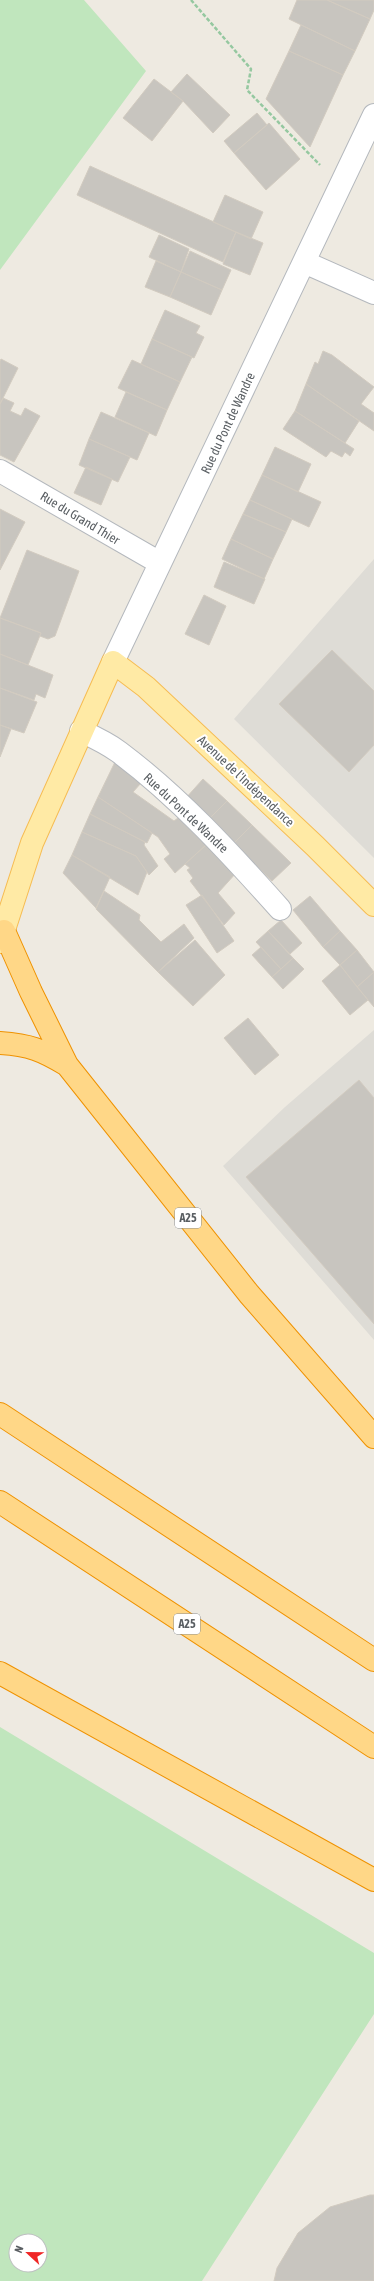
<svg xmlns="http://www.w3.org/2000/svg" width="374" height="2281" viewBox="0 0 374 2281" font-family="'Asap Condensed',sans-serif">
<rect width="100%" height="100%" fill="#eeeae1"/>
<path fill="#dedcd6" d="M374,559V858L234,719Z
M374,1030V1340L223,1166L285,1107Z"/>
<path fill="#c0e6bd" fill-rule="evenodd" d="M0,0H84L146,71L0,270Z
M0,1727L374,1953V2014L202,2281H0ZM16,2241H40V2265H16Z"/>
<path fill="#c8c5bf" stroke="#d2cbc0" d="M297,0H327L370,19L355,51L289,19Z
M327,0H374V10L370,19Z
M301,25L355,51L343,75L289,51Z
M289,51L343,75L310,147L266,99Z
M187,74L230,115L213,133L183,101L171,92Z
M154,79L183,101L152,141L123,118Z
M257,113L267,125L234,153L224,141Z
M269,123L300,159L266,190L234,153Z
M90,166L236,232L223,262L77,195Z
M225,195L263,212L251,239L213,222Z
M236,232L263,243L250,275L223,264Z
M159,235L189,249L181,272L149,257Z
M190,251L231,270L222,290L181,272Z
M156,261L181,272L170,297L145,287Z
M181,272L222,290L211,315L170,297Z
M165,310L200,326L196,333L204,337L194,358L152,339Z
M152,339L192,357L180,382L141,364Z
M323,351L332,355L374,387L361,404L374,413V431L306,384L315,362L318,364Z
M1,359L18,368L0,404V361Z
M132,360L180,382L167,410L118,388Z
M306,384L359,421L345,443L295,411Z
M126,392L167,410L156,436L115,417Z
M3,398L14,403L10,411L21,416L25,408L40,416L14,462L0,455V404Z
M295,411L354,449L350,456L345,452L342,457L331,451L326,457L283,429Z
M101,412L149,433L137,460L89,439Z
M89,439L130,457L118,482L79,465Z
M275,447L311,464L298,492L262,475Z
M86,467L112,479L101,505L74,493Z
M262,475L321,502L309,527L250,500Z
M250,500L292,519L286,532L243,514Z
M0,509L25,522L0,570Z
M243,514L286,532L273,559L231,539Z
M231,539L273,559L264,579L222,559Z
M27,550L79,571L55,636L48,639L40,636L41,633L0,618Z
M224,562L265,579L254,604L214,587Z
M204,595L226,606L209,645L185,634Z
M0,618L41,633L28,665L0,654Z
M332,650L374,691V745L349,772L279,704Z
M0,654L53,675L45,698L36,694L34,700L0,688Z
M0,688L37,702L24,733L0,725Z
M0,725L11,729L0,757Z
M116,760L141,783L133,792L174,821L178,818L206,845L175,873L164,859L170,854L158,837L98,797Z
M203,779L227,801L208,820L185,799Z
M98,797L152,833L147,843L90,814Z
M227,801L252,825L233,844L208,820Z
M90,814L145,842L144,845L158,866L149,875L136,856L82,832Z
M252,825L291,863L272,881L233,844Z
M82,832L136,856L147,872L138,895L72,855Z
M206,845L236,873L218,893L235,913L224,925L190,881L193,878L187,870L190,868L185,864Z
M72,855L110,877L96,908L63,873Z
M104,891L140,915L139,920L161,942L184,924L194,938L158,972L96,909Z
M202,895L234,941L217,953L186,905Z
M310,896L340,931L323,947L293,910Z
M281,920L302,943L290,954L268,931Z
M268,931L293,958L281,969L256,942Z
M340,931L357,950L340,965L323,947Z
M195,940L225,975L193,1006L158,972Z
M261,947L281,969L272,977L252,955Z
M357,950L374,972L357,987L340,965Z
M293,958L304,969L283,989L272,977Z
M340,965L368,1000L350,1015L322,981Z
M374,972V1007L357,987Z
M248,1018L279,1055L255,1075L224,1038Z
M359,1080L374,1098V1324L246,1177Z
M370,2195H374V2281H274L277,2268L298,2233L330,2207Z"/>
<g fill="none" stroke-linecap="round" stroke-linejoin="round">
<g stroke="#b4b8bd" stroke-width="24">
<path id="minor" d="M304,262L374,293
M0,471L160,563
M113,662L374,115
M81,731C94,737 107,743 119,752C179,797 230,853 280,909"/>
</g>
<g stroke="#f6bc52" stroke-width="24">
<path id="major" d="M0,942L32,843L113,662L146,687L315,846L374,905"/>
</g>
<g stroke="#ef9200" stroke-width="24">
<path id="highway" d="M4,931L31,992L67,1065L249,1294L374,1437
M0,1043C30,1045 42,1050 67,1065
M0,1414L374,1660
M0,1502L374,1747
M0,1673L374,1880"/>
</g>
<path stroke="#95c8a0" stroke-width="2.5" stroke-dasharray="4 2" stroke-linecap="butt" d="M191,0L251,69L247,90L320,165"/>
<use href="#minor" stroke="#fff" stroke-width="22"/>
<use href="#major" stroke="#ffeaa5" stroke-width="22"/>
<use href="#highway" stroke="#ffd787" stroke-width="22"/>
</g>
<g text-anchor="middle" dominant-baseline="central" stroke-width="4" stroke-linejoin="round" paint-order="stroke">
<g fill="#fff" stroke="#8c8f92" stroke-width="1">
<rect x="175" y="1208" width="26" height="20" rx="3"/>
<rect x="174" y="1614" width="26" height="20" rx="3"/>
</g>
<g font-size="12" font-weight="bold" fill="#5a5f63">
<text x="188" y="1218">A25</text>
<text x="187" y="1624">A25</text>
</g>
<g font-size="13" fill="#5a5f63" stroke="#fff">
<text transform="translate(228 423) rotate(-65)">Rue du Pont de Wandre</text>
<text transform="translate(80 518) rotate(31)">Rue du Grand Thier</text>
<text transform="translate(246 781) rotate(43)">Avenue de l'Indépendance</text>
<text transform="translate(186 813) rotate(43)">Rue du Pont de Wandre</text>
</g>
</g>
<g transform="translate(28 2253) rotate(292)"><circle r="19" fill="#ffffff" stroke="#bdbfc1"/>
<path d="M0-3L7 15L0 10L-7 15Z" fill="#ef2626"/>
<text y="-6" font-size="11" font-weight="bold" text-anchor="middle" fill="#5a5f63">N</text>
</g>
</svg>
